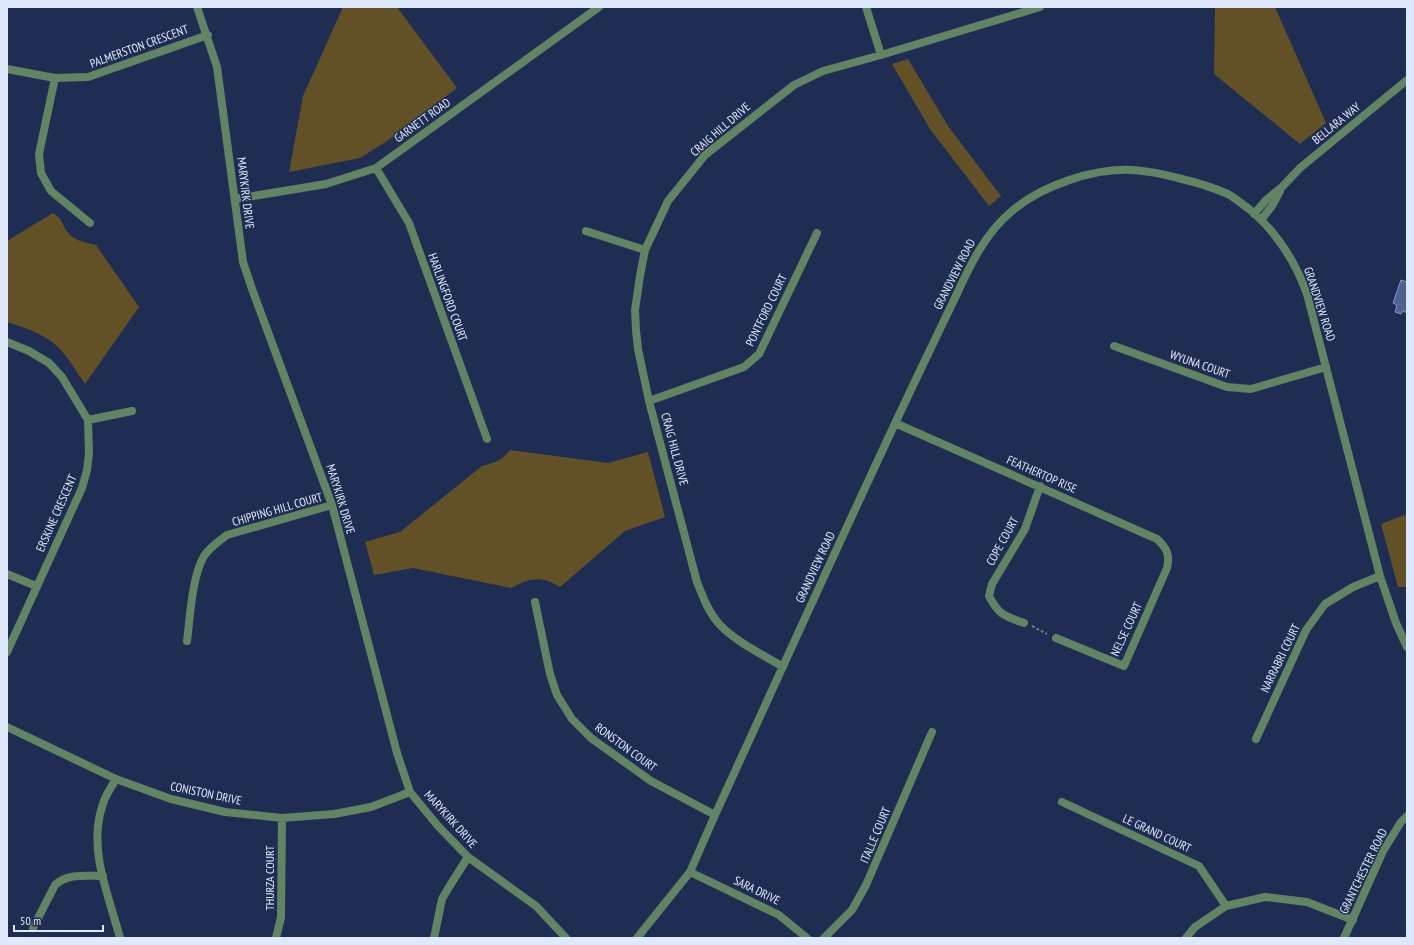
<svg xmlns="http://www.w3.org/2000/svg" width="1414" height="945" viewBox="0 0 1414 945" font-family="'PT Sans Narrow',sans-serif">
<rect width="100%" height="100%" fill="#202d52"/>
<path fill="#625127" d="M343,7H397L457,88L387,141L360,158L289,172L303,96Z
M1215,7H1275L1326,123L1300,144L1214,74Z
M908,59L948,126L1001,196L989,206L930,129L892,64Z
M53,213C64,221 60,220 66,230C73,241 84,242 96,245L139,307L85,384C76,371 68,357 57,346C44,334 24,327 7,322V241Z
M510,450L608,463L648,452L665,517L625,531L560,587C542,575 529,578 511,588L413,568L374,575L365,542L400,532L482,466C494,463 503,460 510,450Z
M1407,514V587H1398L1381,524Z"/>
<path fill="#4e6191" stroke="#8799c5" d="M1401,280L1407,282V313L1403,311L1401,314L1395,312L1397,305L1393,303Z"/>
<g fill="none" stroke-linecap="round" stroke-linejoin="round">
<path stroke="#6d7896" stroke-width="2" stroke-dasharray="3 2" stroke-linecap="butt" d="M1032,626L1047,634"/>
<path stroke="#608464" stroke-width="8" d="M197,7L217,67L243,262L252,289L332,505L397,753L410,792L438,826L468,857L536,906L566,938
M866,7L881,55
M7,69L55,78L88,77L208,35
M55,78L39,154L41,173L51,191L90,223
M376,168L409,223L487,439
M235,199L326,184L376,168L599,7
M1254,214L1266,200L1282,187L1300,168L1407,80
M1261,220L1272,206L1280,191
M586,231L645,250
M7,342L29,351L49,363L62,377L88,420L89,453L87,470L82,488L7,652
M1114,346L1227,387L1251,389L1326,367
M649,401L744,367L759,354L817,233
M88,420L132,411
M895,423L1157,539C1167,548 1170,555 1167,568L1124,666L1056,638
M7,574L36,586
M535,602L550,674L557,695L572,719L591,738L651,781L715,815
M1024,623C1004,616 999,615 989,596L992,584L1025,529L1040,486
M187,641C190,618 192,576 204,556C210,547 219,541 227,535L332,505
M783,667C762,654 738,643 721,626C709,614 703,597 697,582L649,401L638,349L636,330L635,310L640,276L645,250L668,201L705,155L794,85L823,71L881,55L1040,7
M7,727L116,779L171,799L225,812L282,818L334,814L371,807L410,792
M1256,739L1306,630L1325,604L1353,587L1380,576
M116,779C111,788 104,797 102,807C88,850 109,896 120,938
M1062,802L1199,866L1226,906
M690,872L779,915L807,938
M33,928L55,885C68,873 86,876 103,876
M276,938L281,917L282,818
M434,938L442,899L449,887L468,857
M637,938L690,872L715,815C782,669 848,522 917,377C929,352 941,327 953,302C969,268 983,235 1012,211C1041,186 1093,168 1132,170C1148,171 1163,174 1178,178C1195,182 1212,187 1228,194C1235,198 1242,204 1249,209C1277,232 1295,261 1307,294L1380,576L1396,623L1407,647
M824,938L852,910L866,885L932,732
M1186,938L1195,927L1226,906L1265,897L1307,902L1353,920
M1344,938L1383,851L1401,822L1407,816"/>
</g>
<g text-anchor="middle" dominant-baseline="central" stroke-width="3" stroke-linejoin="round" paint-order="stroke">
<g font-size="12" fill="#e0e8fc" stroke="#202d52">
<text transform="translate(139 46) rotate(-20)">PALMERSTON CRESCENT</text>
<text transform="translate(422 120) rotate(-36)">GARNETT ROAD</text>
<text transform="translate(1336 123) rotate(-39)">BELLARA WAY</text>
<text transform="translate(720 129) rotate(-41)">CRAIG HILL DRIVE</text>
<text transform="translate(246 193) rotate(83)">MARYKIRK DRIVE</text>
<text transform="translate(954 274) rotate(-63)">GRANDVIEW ROAD</text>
<text transform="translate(448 297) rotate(70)">HARLINGFORD COURT</text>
<text transform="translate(1320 304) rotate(72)">GRANDVIEW ROAD</text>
<text transform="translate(766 310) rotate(-64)">PONTFORD COURT</text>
<text transform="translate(1200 364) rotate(19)">WYUNA COURT</text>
<text transform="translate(675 449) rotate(75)">CRAIG HILL DRIVE</text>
<text transform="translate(1042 474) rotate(24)">FEATHERTOP RISE</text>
<text transform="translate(341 499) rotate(73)">MARYKIRK DRIVE</text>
<text transform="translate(277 509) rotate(-16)">CHIPPING HILL COURT</text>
<text transform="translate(56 513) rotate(-66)">ERSKINE CRESCENT</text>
<text transform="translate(1002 541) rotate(-61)">COPE COURT</text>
<text transform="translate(815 567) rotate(-65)">GRANDVIEW ROAD</text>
<text transform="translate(1126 629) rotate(-65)">NELSE COURT</text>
<text transform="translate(1280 658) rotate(-64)">NARRABRI COURT</text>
<text transform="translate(626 747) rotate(36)">RONSTON COURT</text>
<text transform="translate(206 793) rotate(12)">CONISTON DRIVE</text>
<text transform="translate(451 819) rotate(48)">MARYKIRK DRIVE</text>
<text transform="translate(1157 833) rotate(25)">LE GRAND COURT</text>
<text transform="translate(875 835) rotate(-67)">ITALLE COURT</text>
<text transform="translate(1363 871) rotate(-64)">GRANTCHESTER ROAD</text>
<text transform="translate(269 878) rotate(-90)">THURZA COURT</text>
<text transform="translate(757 890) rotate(26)">SARA DRIVE</text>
</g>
</g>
<rect width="1414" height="945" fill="none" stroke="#e0e8fc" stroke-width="16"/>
<path d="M14 925v6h89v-6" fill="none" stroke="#e0e8fc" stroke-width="2"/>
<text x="20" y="925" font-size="12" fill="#e0e8fc" stroke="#202d52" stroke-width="3" paint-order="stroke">50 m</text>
</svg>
